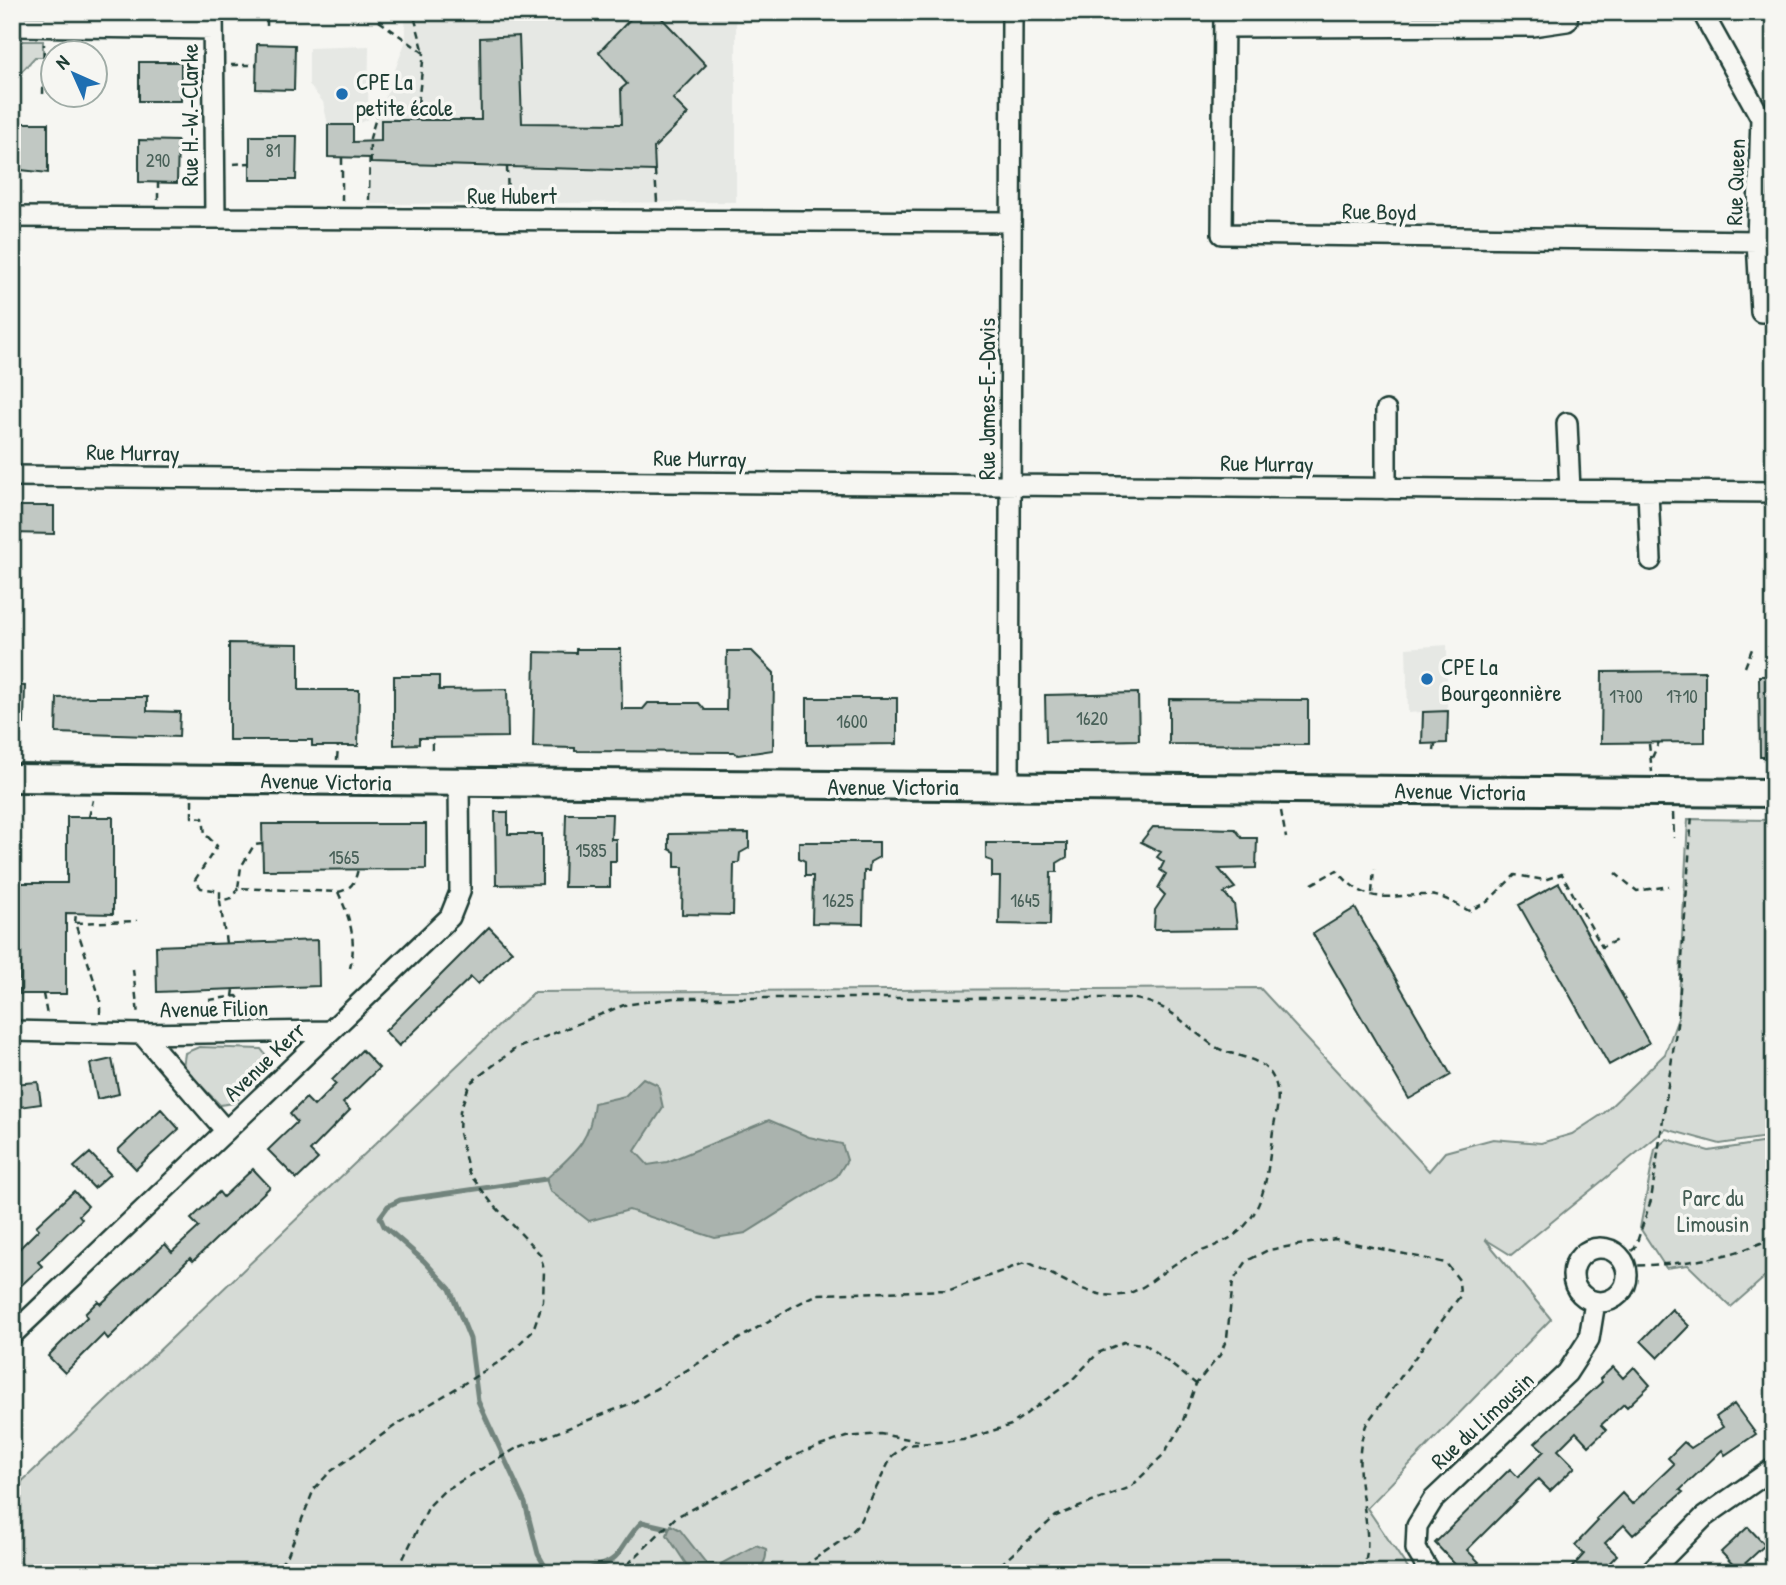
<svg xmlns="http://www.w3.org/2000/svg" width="1786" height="1585" viewBox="0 0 1786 1585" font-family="'Patrick Hand',sans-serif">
<rect width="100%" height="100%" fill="#f6f6f2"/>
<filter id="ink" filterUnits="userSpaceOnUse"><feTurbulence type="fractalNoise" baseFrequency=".0143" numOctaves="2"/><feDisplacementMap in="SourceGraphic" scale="14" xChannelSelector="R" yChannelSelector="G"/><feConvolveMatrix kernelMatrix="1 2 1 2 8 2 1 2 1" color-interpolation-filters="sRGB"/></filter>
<g filter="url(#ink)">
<path fill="#e6e8e4" d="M405,12H736V202L369,204L370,138L406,40Z
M369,46L368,119L353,126V157H328V125L323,102L309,85V48Z
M1447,645V743L1422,744L1423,712L1408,713L1406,648Z"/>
<path fill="#d6dbd6" stroke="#7a8c85" stroke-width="2" d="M12,41H43V57H35L12,82Z
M1688,819L1774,820V1136L1720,1144L1666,1129L1511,1255L1485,1239L1551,1319L1367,1508L1411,1573H12V1491L534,992L1260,988L1429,1171L1445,1152L1493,1139L1541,1143L1572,1134L1604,1113L1665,1054L1678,1018Z
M199,1047L261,1049L269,1059V1067L234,1103L220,1105L183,1067L185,1053Z
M1667,1139L1709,1151L1774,1141V1269L1731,1307L1688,1265L1666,1268L1640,1228L1655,1149Z"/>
<path fill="#aab3ae" stroke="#72847d" stroke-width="2" d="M643,1078L658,1085L663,1108L635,1151L648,1165L667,1162L769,1120L809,1137L842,1144L847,1160L837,1176L746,1233L715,1238L629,1210L589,1221L550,1191L546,1179C574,1153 590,1143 594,1103L625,1096Z
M671,1525L680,1530L706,1563L719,1565L756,1545L766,1549C770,1584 715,1573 692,1573L667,1535Z"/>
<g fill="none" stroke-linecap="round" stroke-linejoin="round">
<path stroke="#72847d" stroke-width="5" d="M546,1179L400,1200L388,1206L380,1217L384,1226L424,1261L450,1289L470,1339L478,1401L525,1503L538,1554L546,1568L555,1573
M570,1573C585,1569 608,1567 618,1554C627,1542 631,1532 642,1522L668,1528"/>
</g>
<path fill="#c1c8c3" stroke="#1f3d34" stroke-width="2" d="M637,12H656L706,65L673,99L688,114L654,148L655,171L371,163V158L328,157V125H353V142L381,141V120H481L480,38L519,36L522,123L622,124L621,89L627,84L599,52Z
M257,44L295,45L294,90L256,89Z
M139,62H181V101H139Z
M12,123H48V173L12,169Z
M250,136H297L296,180H250Z
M139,140L178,141L177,183L139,182Z
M12,506H54V534L12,533Z
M229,643L299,644V690H359L358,746H312V740H229Z
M576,649H621L622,709H643L648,703H699L705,710H726L727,651H752L774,673L773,750L738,755L734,752L575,751V748L533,747L535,652L576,653Z
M1705,671V742L1601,743L1602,672Z
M394,676H439V690L507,689L508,737L419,738V744L394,745Z
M1759,676H1774V757H1760Z
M12,685L25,686L24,724H12Z
M1138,693L1139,740L1046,742L1045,695Z
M91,697H147V711L180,712L179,737L56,733L57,698Z
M807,698H897V744L807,745Z
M1169,699L1308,700V745L1169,744Z
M1448,711L1447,743L1422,744L1423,712Z
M495,812H508V834H542V884L496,885Z
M566,814H612L611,839H616V861H610V887H564Z
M67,817H113V914L66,913V994H20L21,883H67Z
M262,824H426V869L263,870Z
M1153,827L1235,829L1242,838H1257L1256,868L1219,869L1235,888L1224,893L1234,904L1237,928L1154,929L1155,910L1165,895L1158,888L1166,874L1160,870L1164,862L1157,857L1161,852L1141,842Z
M749,833V848L740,853L739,863H734L733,915L682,914L683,867H675V852L669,849V834Z
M799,842H879V857L870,862L869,871H864L863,924L812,923L813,876H805V861L799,858Z
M986,843H1067V857L1057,863V872H1051L1050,925L999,924L1000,877H992V861L986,859Z
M1559,883L1649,1043L1609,1065L1519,905Z
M1355,908L1451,1075L1409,1099L1313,934Z
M489,927L512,951L478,984L471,977L399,1046L385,1031Z
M318,940L319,986L157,992L156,946Z
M362,1050L379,1068L343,1103L350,1110L310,1151L318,1159L297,1179L268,1150L297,1122L290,1114L306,1098L314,1106L336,1084L332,1080Z
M112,1059L119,1094L97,1099L90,1064Z
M38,1082L41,1104L12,1108V1084Z
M161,1109L179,1129L136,1169L118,1150Z
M90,1153L110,1174L94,1188L74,1167Z
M253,1169L270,1187L193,1261L190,1258L108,1339L104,1334L65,1373L48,1356L87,1317L85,1314L98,1301L101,1304L165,1244L172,1252L199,1227L191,1219L219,1192L223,1197Z
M74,1191L88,1206L79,1215L82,1219L38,1262L42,1266L12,1294V1256L39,1229L36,1226Z
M1672,1309L1689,1326L1658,1358L1641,1341Z
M1613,1367L1623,1378L1634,1367L1650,1385L1627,1407L1624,1404L1601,1425L1606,1430L1589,1446L1576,1432L1558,1450L1575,1467L1550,1491L1538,1479L1467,1550L1479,1562L1463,1573L1435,1543L1510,1469L1518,1477L1544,1451L1535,1443L1602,1382L1600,1379Z
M1734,1404L1756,1434L1725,1455L1722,1450L1680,1490L1683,1492L1633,1535L1624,1525L1605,1543L1617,1555L1600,1573H1567L1584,1554L1575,1545L1598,1521L1596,1519L1622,1493L1632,1504L1674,1464L1668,1458L1684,1442L1691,1448L1723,1427L1716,1417Z
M1748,1527L1765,1545L1738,1570L1721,1552Z"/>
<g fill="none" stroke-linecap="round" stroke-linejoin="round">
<g stroke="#1f3d34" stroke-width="24">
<path id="street" d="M213,12L215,217
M1224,12L1222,234L1757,241
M1706,12V19L1761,118L1757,241L1761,312H1774
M12,26L213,29
M1224,27L1533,26L1567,21L1568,12
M12,217L1011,222
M1386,411V489
M1567,423L1570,490
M12,476L1774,492
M1648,491L1651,560
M1009,786L1012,12
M12,1031L142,1034L330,1031
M142,1034L226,1131
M1573 1275a27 27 0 1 1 54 0a27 27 0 1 1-54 0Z
M12,1335L450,917L460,892L459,782
M1430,1573L1416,1549L1417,1526L1433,1500L1567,1373L1589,1339L1595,1302
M1649,1573L1704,1517L1774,1468"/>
</g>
<g stroke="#1f3d34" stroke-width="32">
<path id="secondary" d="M12,778L1774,793"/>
</g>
<path stroke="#1f3d34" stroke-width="2.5" stroke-dasharray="7 5" stroke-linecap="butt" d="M379,21L424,53L413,12
M267,26V18
M231,65H257
M181,82H195
M43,94L44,44
M233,164L251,163
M507,167L508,202
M655,171L657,202
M158,200V183
M369,200L370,138L378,111L418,104L424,53
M342,201V157
M1745,667L1752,649
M1649,744L1652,772
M432,750V738
M1434,751L1435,743
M1652,758L1659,742
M337,760L338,746
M192,799V817L203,818L205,834L217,846L195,880L201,888L220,891V901
M1281,811L1286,838
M1673,813L1674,838
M89,817L93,800
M263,844L254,845L241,867L238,888L338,892C352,889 355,882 358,869
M1615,873L1637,891L1669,886
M1312,884L1337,870C1367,908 1388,894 1428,895C1444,896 1456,904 1469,911L1487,902L1515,875L1544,880L1562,874L1602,947L1619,939
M338,892C350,918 357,940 350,968
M1372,893L1374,869
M75,923L76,913
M226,943L220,901L232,898L238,888
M133,969L138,1015
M43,994L47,1015
M233,997L234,989
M100,1014V998L75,923L137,921
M225,1015L208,1003L209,1000L237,996L252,1016
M1622,1258L1635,1248L1651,1200L1678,1018L1692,814
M1626,1266C1679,1264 1726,1261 1774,1237
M271,1573L287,1557L314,1489L330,1472L396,1425L504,1359L533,1330L543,1301L544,1270L540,1254L491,1202L469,1173L459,1133L460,1111L470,1083L515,1049L624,1005L674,998H1130C1172,1005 1178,1020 1211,1044C1228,1057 1259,1055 1271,1074C1283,1092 1276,1112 1273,1131C1268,1165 1267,1210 1237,1233C1221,1246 1198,1251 1180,1261C1161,1272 1143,1292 1121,1295C1091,1300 1054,1274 1027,1262L950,1290L818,1294L792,1307L632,1403L517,1448L444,1491L429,1506L396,1573
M619,1573L676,1517L803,1452L846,1437L880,1434L919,1441
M794,1573L848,1536L858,1525L892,1456L906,1445L963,1440L1011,1425L1070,1382L1098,1353L1124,1342L1145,1344L1196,1384
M991,1573L1056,1516L1131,1487L1163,1455L1181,1426L1196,1384L1220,1355L1227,1338L1233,1281L1247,1261L1268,1250L1335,1239L1446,1263L1459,1280L1460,1296L1367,1423C1345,1475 1380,1528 1362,1573"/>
<use href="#street" stroke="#f6f6f2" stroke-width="19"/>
<use href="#secondary" stroke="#f6f6f2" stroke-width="26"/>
</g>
</g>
<g fill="#1f6fb2" stroke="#f6f6f2" stroke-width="2.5">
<circle cx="342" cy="94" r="7"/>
<circle cx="1427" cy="679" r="7"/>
</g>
<g text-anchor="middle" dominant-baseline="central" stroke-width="7" stroke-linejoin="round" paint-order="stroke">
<g font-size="19" fill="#486058">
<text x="273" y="150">81</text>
<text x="158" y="160">290</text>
<text x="1626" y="696">1700</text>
<text x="1682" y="696">1710</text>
<text x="1092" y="718">1620</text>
<text x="852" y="721">1600</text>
<text x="591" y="850">1585</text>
<text x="344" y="857">1565</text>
<text x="838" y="900">1625</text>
<text x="1025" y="900">1645</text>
</g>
<g font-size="23" fill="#1f3d34" stroke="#f6f6f2" text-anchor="start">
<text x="356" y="81">CPE La<tspan x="356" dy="26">petite école</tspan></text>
<text x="1441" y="666">CPE La<tspan x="1441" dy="26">Bourgeonnière</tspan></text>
</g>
<g font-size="23" fill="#1f3d34" stroke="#f6f6f2">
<text transform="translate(189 115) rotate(-90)">Rue H.-W.-Clarke</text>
<text transform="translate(1735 182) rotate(-88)">Rue Queen</text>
<text x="512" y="195">Rue Hubert</text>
<text transform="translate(1379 211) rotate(1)">Rue Boyd</text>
<text transform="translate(986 399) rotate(-90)">Rue James-E.-Davis</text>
<text transform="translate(133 452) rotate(1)">Rue Murray</text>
<text transform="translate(700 458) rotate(1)">Rue Murray</text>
<text transform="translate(1267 463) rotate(1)">Rue Murray</text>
<text transform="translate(326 781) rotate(1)">Avenue Victoria</text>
<text x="893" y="786">Avenue Victoria</text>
<text transform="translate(1460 791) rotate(1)">Avenue Victoria</text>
<text transform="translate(214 1008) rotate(-1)">Avenue Filion</text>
<text transform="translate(264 1061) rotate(-44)">Avenue Kerr</text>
<text transform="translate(1482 1420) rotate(-43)">Rue du Limousin</text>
</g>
<g font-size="23" fill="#445d54" stroke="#f6f6f2">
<text x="1713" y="1197">Parc du<tspan x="1713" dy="26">Limousin</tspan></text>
</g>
</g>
<rect width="1786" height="1585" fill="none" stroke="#f6f6f2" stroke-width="42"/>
<rect x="21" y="21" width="1744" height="1543" fill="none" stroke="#1f3d34" stroke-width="2.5" filter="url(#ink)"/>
<g transform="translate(74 74) rotate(315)"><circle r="33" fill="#f6f6f2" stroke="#a0aca6" stroke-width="2"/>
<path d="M0-5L12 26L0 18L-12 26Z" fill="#1f6fb2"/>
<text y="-10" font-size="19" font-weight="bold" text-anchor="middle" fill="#1f3d34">N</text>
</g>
</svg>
